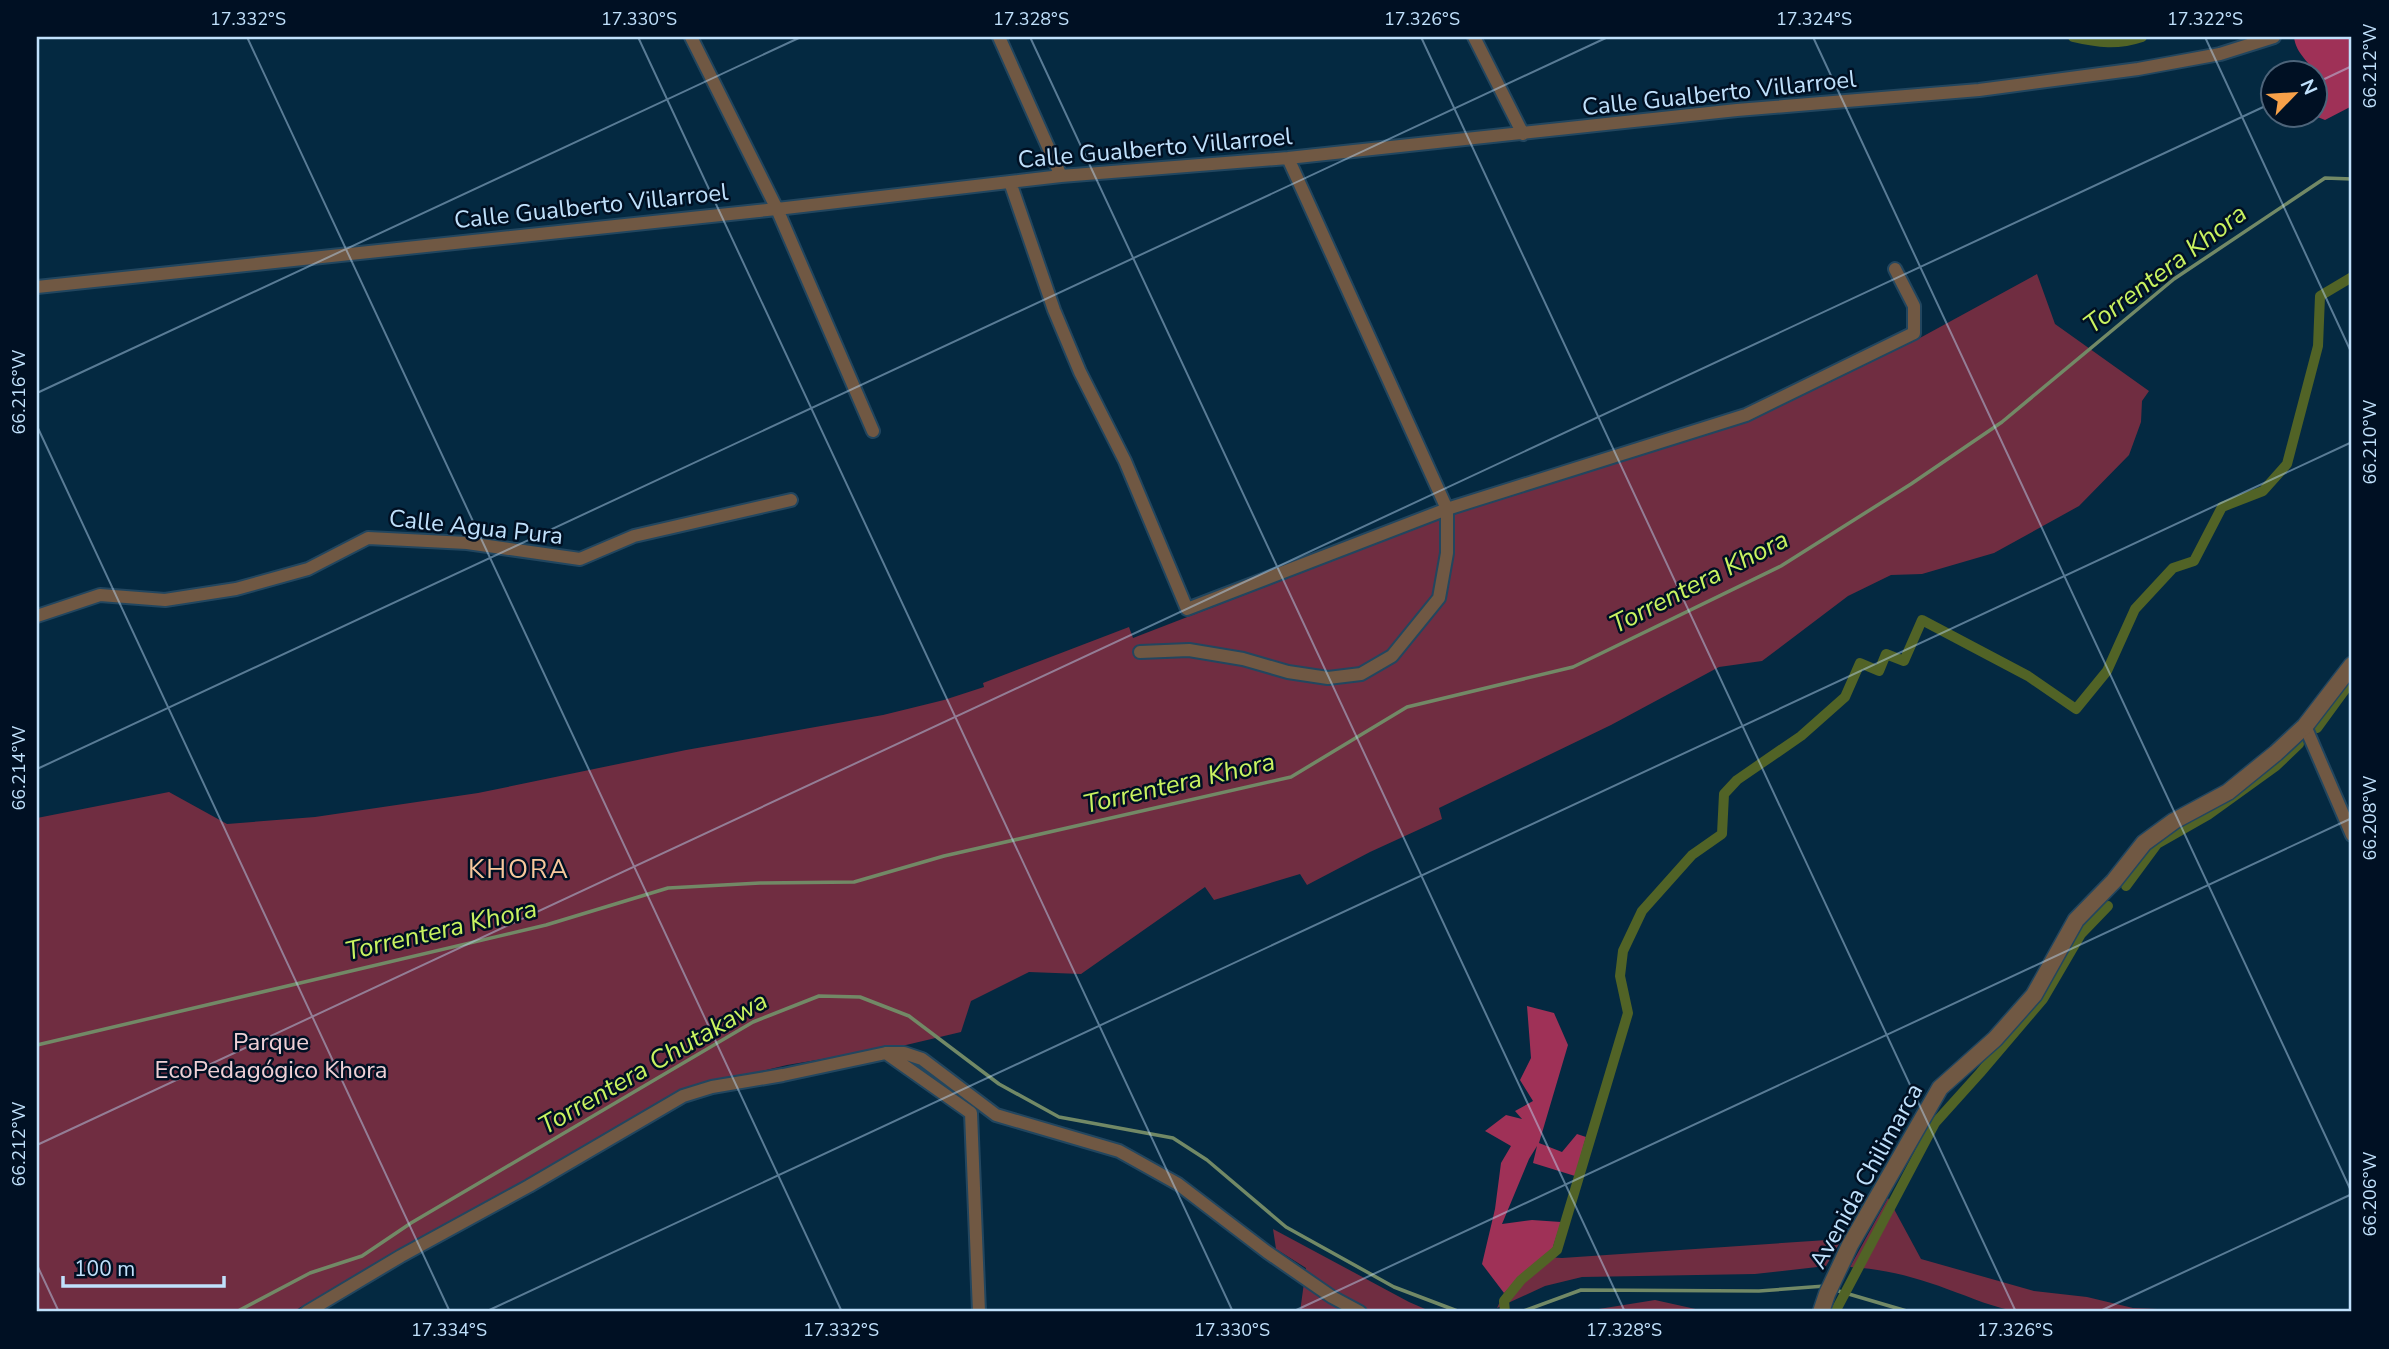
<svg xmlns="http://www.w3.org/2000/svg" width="2389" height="1349" viewBox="0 0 2389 1349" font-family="'Nunito Sans',sans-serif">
<rect width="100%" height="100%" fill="#042941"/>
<path fill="#702d41" d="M2037,274L2055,324L2149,391L2142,401L2141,422L2129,455L2079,506L1994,553L1922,574L1891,575L1848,596L1762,661L1719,667L1611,725L1439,808L1442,819L1370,852L1307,885L1300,874L1214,900L1205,887L1081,974L1029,972L971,1001L961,1032L906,1045L787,1065L688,1089L622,1123L486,1204L292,1312H37V818L169,792L227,824L315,817L478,793L686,750L883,715L944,700L984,687L983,683L1129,627L1133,638L1443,518L1748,417L1918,339Z
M1888,1198L1921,1259L2034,1291L2087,1297L2133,1308L2232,1312H2021C1993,1308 1973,1298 1947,1289C1916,1277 1883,1269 1850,1267Z
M1273,1229L1409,1302L1432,1312H1300L1306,1268L1276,1249Z
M1842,1239L1826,1266L1755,1274L1582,1277L1545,1286L1497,1308L1504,1293L1544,1257L1562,1258Z
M1655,1300L1709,1312H1580Z"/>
<path fill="#9f3157" d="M2294,37H2352V106L2325,120L2315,116C2316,102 2320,90 2316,76C2311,62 2296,55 2294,37Z
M1527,1006L1554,1013L1568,1045L1539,1143L1562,1152L1577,1134L1586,1137L1575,1176L1533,1163L1537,1146L1529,1159L1502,1224L1532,1220L1561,1222L1552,1250L1504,1293L1482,1264L1495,1209L1501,1163L1511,1146L1485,1131L1506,1115L1522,1119L1515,1111L1533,1101L1520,1080L1531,1058Z"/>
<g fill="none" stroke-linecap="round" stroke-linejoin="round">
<path stroke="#728966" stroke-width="3.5" d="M37,1045L546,925L668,888L760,883L854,882L944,856L1291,777L1407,707L1573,667L1781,566L1911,484L2002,422L2174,279L2325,178L2352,179
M1835,1290L1910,1312
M236,1312L310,1273L362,1256L411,1223L753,1022L819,996L860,997L909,1016L999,1084L1059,1117L1173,1138L1207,1160L1286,1227L1394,1287L1460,1312
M1521,1312L1581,1290L1759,1291L1825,1286"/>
<path stroke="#516326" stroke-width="10" d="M2073,37C2098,43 2118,45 2142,37
M2317,728L2352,680
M2126,886L2157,844L2208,815L2276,766L2299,744
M1505,1312L1504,1301L1521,1280L1557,1250L1628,1013L1620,976L1623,951L1642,911L1692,855L1722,834L1724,794L1737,780L1801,736L1845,697L1860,663L1879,671L1886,654L1904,661L1922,620L2028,676L2076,709L2107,671L2135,609L2173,568L2194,561L2222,507L2263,491L2287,464L2318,346L2320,296L2352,277
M1835,1312L1935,1123L1980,1073L2043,999L2081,934L2108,906"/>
<g stroke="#22465f" stroke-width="16">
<path id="minor" d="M691,37L777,209L873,431
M999,37L1061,176
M1474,37L1523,134
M1010,182L1054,310L1080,372L1125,461L1187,609L1447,509L1746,415L1914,333V306L1895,269
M37,287L777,209L1061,176L1288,158L1737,110L1979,90L2138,69L2220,54L2274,37
M37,616L100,595L165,600L236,589L308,569L368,538L467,543L580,559L634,536L791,500
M1140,652L1189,650L1243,659L1288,672L1328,678L1361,674L1392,656L1439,598L1447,553V509L1288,158
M2305,726L2352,835
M886,1053L971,1113L979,1312
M307,1312L401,1256L529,1186L683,1096L712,1087L783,1075L886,1053H904L922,1059L996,1115L1119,1151L1178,1184L1267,1252L1332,1297L1360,1312"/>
</g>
<g stroke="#22465f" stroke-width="19">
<path id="tertiary" d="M1821,1312L1827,1294L1850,1245L1940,1088L1995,1039L2034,995L2076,920L2114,881L2144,843L2174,821L2228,792L2276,753L2305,726L2352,665"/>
</g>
<use href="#minor" stroke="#705843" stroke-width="12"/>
<use href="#tertiary" stroke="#705843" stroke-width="16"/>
</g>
<path fill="none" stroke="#c0e1fc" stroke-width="2" stroke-opacity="0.45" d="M247,37L842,1312M638,37L1233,1312M1030,37L1625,1312M1421,37L2016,1312M1813,37L2352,1193M2205,37L2352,354M2316,83L2352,66M37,393L801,37M37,426L450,1312M37,769L1608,37M37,1145L2274,102M37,1265L59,1312M485,1312L2352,442M1292,1312L2352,818M2098,1312L2352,1194"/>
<g text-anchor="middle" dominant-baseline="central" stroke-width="5" stroke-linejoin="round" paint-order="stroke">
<g font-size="24" fill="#c0e1fc" stroke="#001023">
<text transform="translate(1719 93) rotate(-6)">Calle Gualberto Villarroel</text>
<text transform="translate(1155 148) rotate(-5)">Calle Gualberto Villarroel</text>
<text transform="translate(591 206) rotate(-6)">Calle Gualberto Villarroel</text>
<text transform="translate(476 527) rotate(6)">Calle Agua Pura</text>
<text transform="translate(1866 1176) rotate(-61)">Avenida Chilimarca</text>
</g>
<g font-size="24" fill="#efd0d6" stroke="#001023">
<text x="271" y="1042">Parque<tspan x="271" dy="28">EcoPedagógico Khora</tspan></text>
</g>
<g font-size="26" font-style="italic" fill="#c9f360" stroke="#001023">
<text transform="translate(2165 269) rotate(-37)">Torrentera Khora</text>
<text transform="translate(1699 582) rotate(-27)">Torrentera Khora</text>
<text transform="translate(1179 783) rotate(-13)">Torrentera Khora</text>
<text transform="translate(441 930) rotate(-13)">Torrentera Khora</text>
<text transform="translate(653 1063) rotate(-30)">Torrentera Chutakawa</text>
</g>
<g font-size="26" letter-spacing="2" fill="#f8c89c" stroke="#001023">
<text x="519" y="869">KHORA</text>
</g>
</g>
<rect width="2389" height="1349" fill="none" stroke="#001023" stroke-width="77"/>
<g transform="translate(2294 94) rotate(65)"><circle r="33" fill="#001023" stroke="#4d647a" stroke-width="2"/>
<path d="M0-5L12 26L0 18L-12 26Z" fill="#f7a149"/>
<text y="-10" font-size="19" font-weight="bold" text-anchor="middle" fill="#c0e1fc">N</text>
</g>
<path d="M63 1276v10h161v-10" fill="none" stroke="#c0e1fc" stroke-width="3.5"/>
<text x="74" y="1276" font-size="21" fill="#c0e1fc" stroke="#001023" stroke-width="5" paint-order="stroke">100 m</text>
<rect x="38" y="38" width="2312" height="1272" fill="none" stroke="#c0e1fc" stroke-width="2.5"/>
<g font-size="18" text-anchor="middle" fill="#c0e1fc">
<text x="248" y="25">17.332°S</text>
<text x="639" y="25">17.330°S</text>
<text x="1031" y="25">17.328°S</text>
<text x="1422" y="25">17.326°S</text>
<text x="1814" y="25">17.324°S</text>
<text x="2205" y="25">17.322°S</text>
<text transform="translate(2370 66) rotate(-90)" y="6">66.212°W</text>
<text transform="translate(19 392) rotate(-90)" y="6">66.216°W</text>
<text transform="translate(2370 442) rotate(-90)" y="6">66.210°W</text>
<text transform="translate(19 768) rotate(-90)" y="6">66.214°W</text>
<text transform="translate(2370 818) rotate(-90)" y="6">66.208°W</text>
<text transform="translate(19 1144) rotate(-90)" y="6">66.212°W</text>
<text transform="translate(2370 1194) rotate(-90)" y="6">66.206°W</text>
<text x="449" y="1336">17.334°S</text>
<text x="841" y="1336">17.332°S</text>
<text x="1232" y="1336">17.330°S</text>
<text x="1624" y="1336">17.328°S</text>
<text x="2015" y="1336">17.326°S</text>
</g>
</svg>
